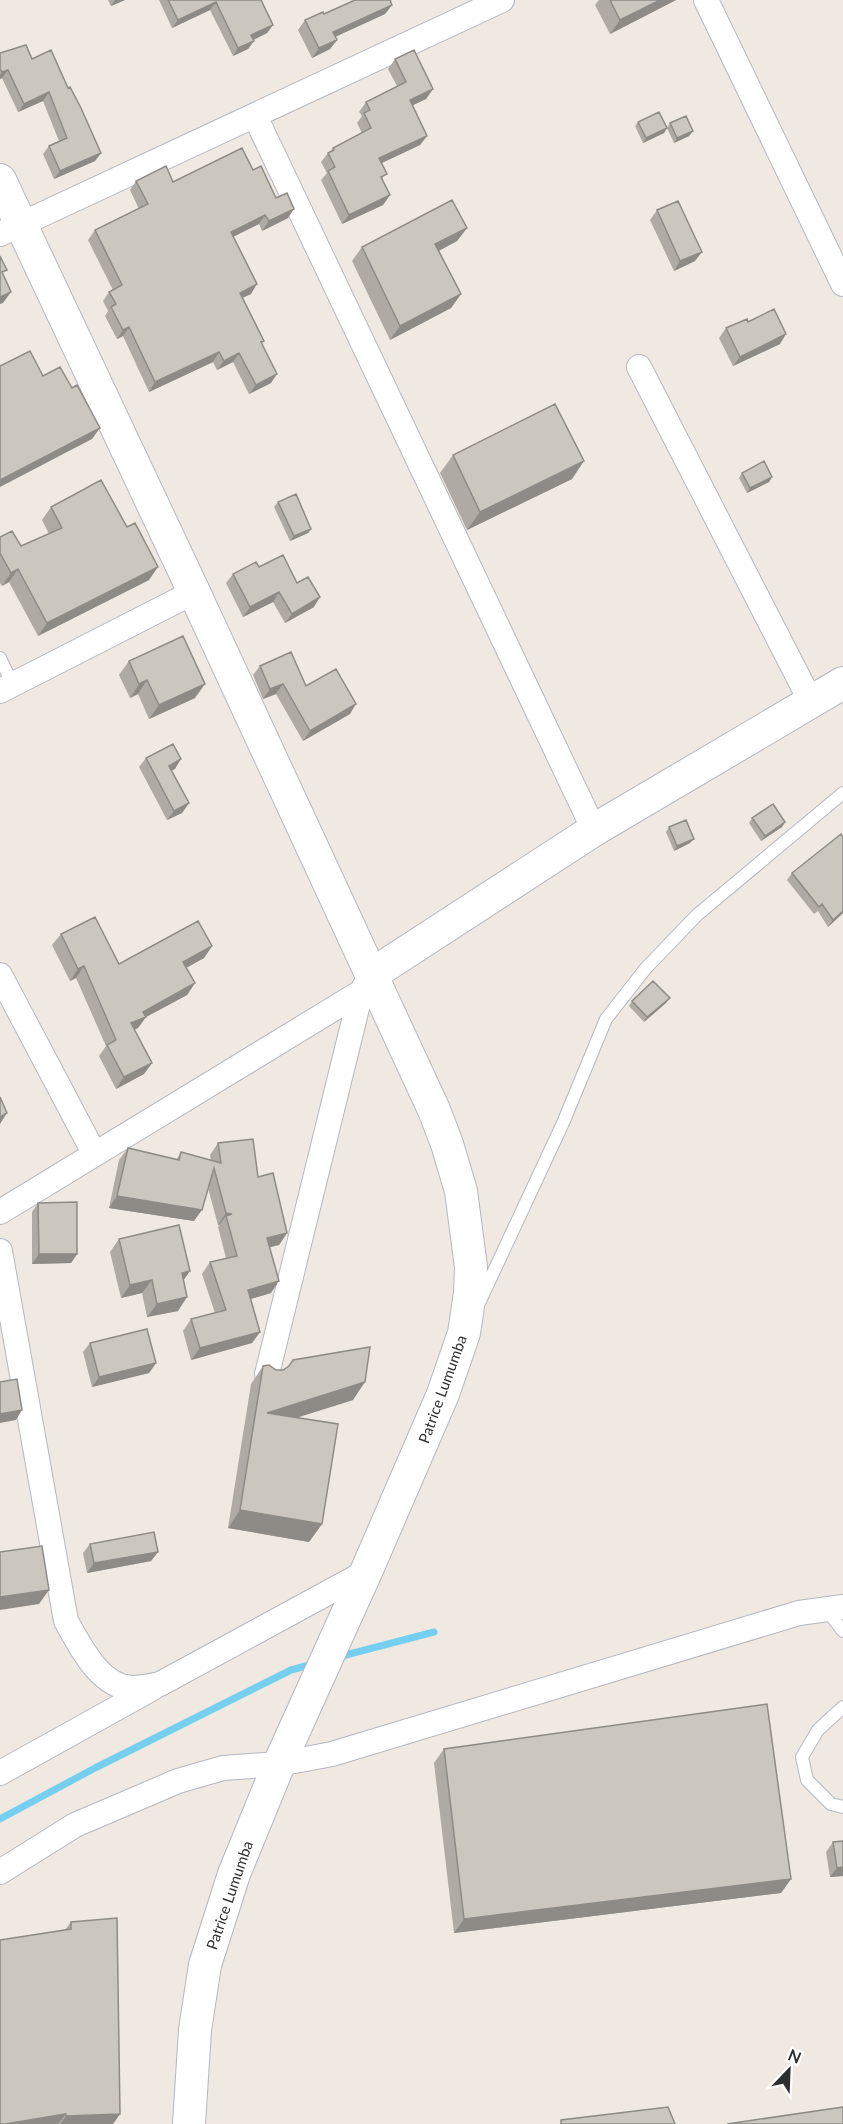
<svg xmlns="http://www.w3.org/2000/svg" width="843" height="2124" viewBox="0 0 843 2124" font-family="Lato,sans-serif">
<rect width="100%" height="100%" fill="#efe9e1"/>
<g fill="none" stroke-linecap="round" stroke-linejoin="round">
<path stroke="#75cff0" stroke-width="7" d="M338,1657L434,1632
M0,1819L95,1768L291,1670L313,1664"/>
<g stroke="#b4b7c1" stroke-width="14">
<path id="service" d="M0,658L13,685
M480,1301L563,1123L606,1019L646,968L697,915L843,793
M826,1609L843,1631
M843,1707L818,1730L802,1757L807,1780L831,1804L843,1807"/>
</g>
<g stroke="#b4b7c1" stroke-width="26">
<path id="minor" d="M706,0L843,284
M255,116L594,830
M0,234L502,0
M639,367L810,700
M0,691L194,592
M0,975L94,1153
M0,1212L361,992L371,975
M0,1251L66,1621C80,1645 99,1687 132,1688C141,1688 151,1686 160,1684L366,1572
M267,1374L361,992
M0,1773L153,1688
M0,1872L75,1825L178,1781L223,1768L279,1764L332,1754L799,1613L843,1607"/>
</g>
<g stroke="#b4b7c1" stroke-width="34">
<path id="tertiary" d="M0,180L194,592L434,1110L447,1144L461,1191L471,1267L470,1293L464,1333L443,1394L366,1572L279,1764L234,1874L205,1965L195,2030L189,2124
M371,975L594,830L843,683"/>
</g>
<use href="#service" stroke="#fff" stroke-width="12"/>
<use href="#minor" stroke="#fff" stroke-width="24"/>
<use href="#tertiary" stroke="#fff" stroke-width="32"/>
</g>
<path fill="#afaba4" d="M108,0H125L111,6Z
M159,0H261L273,25L267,33L254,40L248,49L233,56L210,10L172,28Z
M599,0H676L610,34L595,5Z
M392,5L385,14L335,37L337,40L330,49L312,58L298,30L305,20L324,14Z
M0,53L32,59L68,88L101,153L95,161L54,179L43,154L49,146L59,141L43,101L18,112L2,78L0,79Z
M395,59L433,89L426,99L412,105L427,136L420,145L382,163L383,180L390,195L383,205L342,224L321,180L327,173L321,162L328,153L333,148L362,133L357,123L362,116L359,112L366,102L397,86L388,69Z
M638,122L667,128L670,123L693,131L689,136L674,143L667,128L664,133L643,143L635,126Z
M253,170L276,198L288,218L262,231L259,224L233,236L251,294L242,298L264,341L262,344L271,383L249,394L233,362L217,370L213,362L149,392L123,336L117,339L105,316L108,311L103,301L109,292L113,290L88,240L95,230L139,209L130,190L136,181L173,182Z
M657,210L695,261L674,271L650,220Z
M467,228L457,241L439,251L461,294L451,308L390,340L352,261L362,247Z
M748,322L780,344L733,366L719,338L726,328Z
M453,455L572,479L467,530L440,473Z
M742,473L772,477L769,482L747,493L739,478Z
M278,502L311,529L308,533L290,541L274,507Z
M51,507L149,580L38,636L9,582L2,586L0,583V537L21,546L49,534L42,520Z
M259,567L297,583L314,607L285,623L273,602L243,617L226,583L233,574Z
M129,661L195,698L149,719L138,694L130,698L119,675Z
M260,666L306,686L350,714L303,741L276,694L263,699L253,675Z
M146,758L175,769L172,770L189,803L182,813L167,820L139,767Z
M752,818L785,822L782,827L761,841L749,823Z
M669,827L690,843L674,851L666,832Z
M792,873L843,913L828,927L818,911L814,914L787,880Z
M61,934L119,964L212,946L204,958L186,968L195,983L187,995L146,1017L138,1028L134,1030L152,1063L144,1074L116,1089L99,1056L106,1046L76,978L70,981L52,945Z
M632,1001L666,1003L644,1022L629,1006Z
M218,1143L258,1177L287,1233L279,1245L269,1247L271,1293L251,1299L260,1332L252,1343L191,1360L183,1331L191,1319L215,1313L202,1274L210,1262L226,1258L218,1227L219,1225H218L208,1188L194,1221L109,1208L119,1160L128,1148L177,1159L181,1152L211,1160L210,1155Z
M38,1203L77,1254L71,1263L32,1264V1212Z
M119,1239L190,1271L183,1280L178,1311L147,1317L142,1293L121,1298L110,1252Z
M90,1343L156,1363L149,1373L92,1387L83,1352Z
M263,1366L353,1400L297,1417L322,1524L309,1542L228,1528L251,1384Z
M90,1544L158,1552L151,1561L87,1573L83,1553Z
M444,1749L791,1879L781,1893L454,1933L434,1763Z
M843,1841V1876L830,1877L826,1852L833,1842Z
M71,1922L120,2114L113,2124H0L65,1930Z"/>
<path fill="#8e8b86" d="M115,0H125L111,6Z
M660,0H676L610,34L620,20Z
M216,2L210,10L172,28L178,20Z
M392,5L385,14L326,41L333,32Z
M273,25L267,33L246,43L251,35Z
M337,40L330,49L312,58L319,48Z
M254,41L248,49L233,56L238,48Z
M8,70L2,78L0,79V75L2,72Z
M433,89L426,99L403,110L410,100Z
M49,92L43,101L18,112L24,104Z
M667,128L664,133L643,143L646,138Z
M693,131L689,136L674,143L677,138Z
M427,136L420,145L373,167L379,158Z
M101,153L95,161L54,179L60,171Z
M390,195L383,205L342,224L349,215Z
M294,209L288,218L262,231L269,221Z
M265,215L259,224L225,241L231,232Z
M467,228L457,241L425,258L435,244Z
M702,252L695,261L674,271L680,261Z
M257,284L251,294L233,302L240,293Z
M11,292L3,303L0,304V297Z
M461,294L451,308L390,340L400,326Z
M129,327L123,336L117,339L123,330Z
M786,334L780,344L733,366L740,357Z
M219,352L213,362L149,392L155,382Z
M239,353L233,362L217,370L224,361Z
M277,374L271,383L249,394L256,385Z
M100,428L92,439L0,487V480Z
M584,461L572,479L467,530L480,512Z
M772,477L769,482L747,493L750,488Z
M311,529L308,533L290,541L294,536Z
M158,567L149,580L38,636L47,623Z
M18,569L9,582L2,586L11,573Z
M279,592L273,602L243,617L250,607Z
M320,597L314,607L285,623L292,614Z
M147,680L138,694L130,698L139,684Z
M205,684L195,698L149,719L159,705Z
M283,684L276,694L263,699L270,689Z
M356,704L350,714L303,741L310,731Z
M181,759L175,769L162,775L169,766Z
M189,803L182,813L167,820L174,811Z
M785,822L782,827L761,841L765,836Z
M694,839L690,843L674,851L677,846Z
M843,911V913L828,927L833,920Z
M212,946L204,958L175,974L183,962Z
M84,966L76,978L70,981L78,969Z
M195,983L187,995L146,1017L138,1028L123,1034L131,1023L143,1012Z
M670,998L666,1003L644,1022L647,1017Z
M152,1063L144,1074L116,1089L124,1077Z
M7,1113L0,1124V1117Z
M117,1196L202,1210L194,1221L109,1208Z
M226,1213L232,1214L226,1216L219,1225H218Z
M287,1233L279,1245L259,1250L267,1238Z
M39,1254H77L71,1263L32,1264Z
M190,1271L181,1284L182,1273Z
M152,1280L142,1293L121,1298L130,1285Z
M279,1281L271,1293L240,1302L248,1290Z
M187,1297L178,1311L147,1317L157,1304Z
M260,1332L252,1343L191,1360L200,1348Z
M156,1363L149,1373L92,1387L99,1377Z
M365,1382L353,1400L255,1431L267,1413Z
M22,1410L16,1420L0,1423V1414Z
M240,1510L322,1524L309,1542L228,1528Z
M158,1552L151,1561L87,1573L94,1563Z
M49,1590L39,1604L0,1610V1597Z
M843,1867V1876L830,1877L837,1868Z
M791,1879L781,1893L454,1933L464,1919Z
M66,2114L58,2124H5Z
M120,2114L113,2124H60L66,2116Z"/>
<path fill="#cbc7bf" stroke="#8e8b86" stroke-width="1.5" d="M168,0H261L273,25L251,35L254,41L238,48L216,2L178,20Z
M355,0H390L392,5L333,32L337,40L319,48L305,20L323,12L324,14Z
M610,0H660L620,20Z
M26,45L32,59L51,50L68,88L70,87L81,108L101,153L60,171L49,146L67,138L49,92L24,104L8,70L2,72L0,69V53Z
M414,50L433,89L410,100L427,136L379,158L387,174L381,177L390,195L349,215L328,171L335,167L328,153L334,150L333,148L371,128L364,113L370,110L366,102L406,82L395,59Z
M659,112L667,128L646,138L638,122Z
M686,116L693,131L677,138L670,123Z
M242,148L253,170L261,166L276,198L287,193L294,209L269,221L265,215L231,232L257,284L240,293L264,341L261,342L277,374L256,385L239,353L224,361L219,352L155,382L129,327L123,330L111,307L116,304L109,292L122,285L95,230L148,204L136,181L166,166L173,182Z
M452,200L467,228L435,244L461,294L400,326L362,247Z
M678,201L702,252L680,261L657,210Z
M0,256L7,270L2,272L11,292L0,297Z
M774,309L786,334L740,357L726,328L747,319L748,322Z
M30,351L43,376L60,367L72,388L77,385L100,428L0,480V366Z
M555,404L584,461L480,512L453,455Z
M764,461L772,477L750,488L742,473Z
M101,480L127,527L135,523L158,567L47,623L18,569L11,573L0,553V537L12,531L21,546L62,528L51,507Z
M296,494L311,529L294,536L278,502Z
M283,555L297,583L308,577L320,597L292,614L279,592L250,607L233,574L256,562L259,567Z
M183,636L205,684L159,705L147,680L139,684L129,661Z
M291,652L306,686L336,669L356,704L310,731L283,684L270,689L260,666Z
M173,744L181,759L169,766L189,803L174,811L146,758Z
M773,804L785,822L765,836L752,818Z
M686,820L694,839L677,846L669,827Z
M841,834L843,837V911L833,920L822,904L819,907L792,873Z
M95,917L119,964L198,921L212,946L183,962L195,983L143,1012L146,1017L131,1023L152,1063L124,1077L107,1045L116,1040L84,966L78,969L61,934Z
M653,981L670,998L647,1017L632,1001Z
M0,1097L7,1113L0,1117Z
M253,1139L258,1177L273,1173L287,1233L267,1238L279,1281L248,1290L260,1332L200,1348L191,1319L226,1310L210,1262L237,1256L226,1216L232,1214L226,1213L214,1168L202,1210L117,1196L128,1148L179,1160L181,1152L221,1163L218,1143Z
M77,1202V1254H39L38,1203Z
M179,1225L190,1271L182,1273L187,1297L157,1304L152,1280L130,1285L119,1239Z
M147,1329L156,1363L99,1377L90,1343Z
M370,1347L365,1382L267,1413L338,1424L322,1524L240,1510L263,1366L269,1365L276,1370H283L289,1366L293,1360Z
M17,1379L22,1410L0,1414V1382Z
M154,1532L158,1552L94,1563L90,1544Z
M42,1546L49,1590L0,1597V1552Z
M767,1704L791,1879L464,1919L444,1749Z
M843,1841V1867L837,1868L833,1842Z
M117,1918L120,2114L66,2116V2114L5,2124H0V1940L71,1929V1922Z
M668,2107L675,2124H561V2120Z
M843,2107V2124H727Z"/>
<g text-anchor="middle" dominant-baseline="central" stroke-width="4.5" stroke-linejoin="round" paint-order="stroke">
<g font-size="15" fill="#2e2e2e" stroke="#fff">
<text transform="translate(442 1389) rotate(-70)">Patrice Lumumba</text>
<text transform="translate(229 1895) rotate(-71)">Patrice Lumumba</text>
</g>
</g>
<g transform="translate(789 2070) rotate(23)" stroke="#ffffff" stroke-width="4.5" paint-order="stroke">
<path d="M0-4.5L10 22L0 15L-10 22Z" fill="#2e2e2e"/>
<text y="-9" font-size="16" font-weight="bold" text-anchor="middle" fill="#2e2e2e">N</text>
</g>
</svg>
